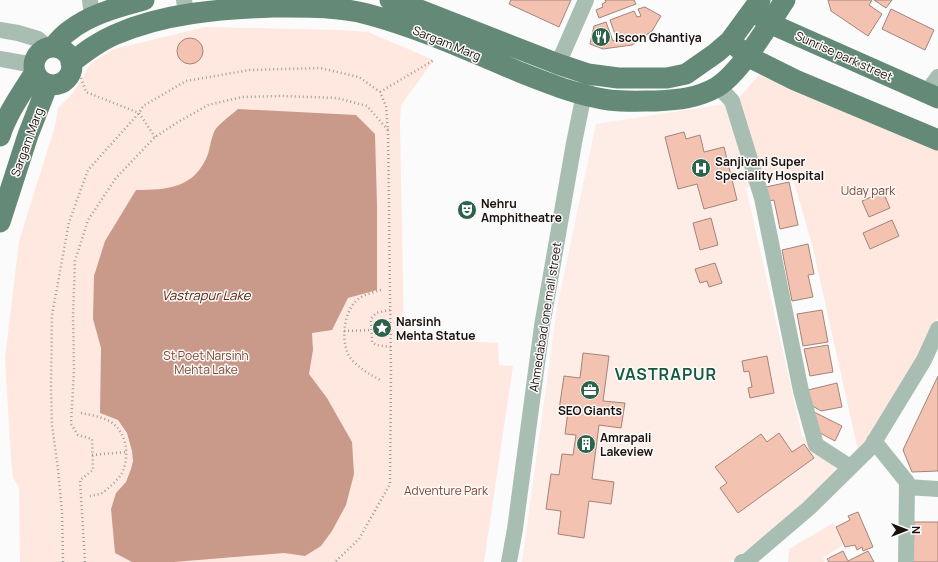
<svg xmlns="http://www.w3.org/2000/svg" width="938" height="562" viewBox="0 0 938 562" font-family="Manrope,sans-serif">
<rect width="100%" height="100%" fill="#fbfbfb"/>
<path fill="#feece6" d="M731,103L757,185L746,188L802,436L848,466L745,555L729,562H522L557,307L596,124Z"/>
<path fill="#ffe8e0" d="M205,27L341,30L368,32L434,60L401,105L400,122L404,337L498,343L499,365L513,366L484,562H20L19,488L13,477L11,460L5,358L19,241L55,126L58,108L72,94L91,63L114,49Z
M765,68L938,143V317L921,357L859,455L812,244L792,176L759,184L735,102Z
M833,523L843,545L823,558L825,562H788L789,549Z"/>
<path fill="#c99a8a" d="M238,109L356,115L375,134L377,205V290L348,298L332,330L312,333L313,350L309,374L327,398L352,442L354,474L346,505L332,531L321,546L305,556L284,553L174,562H132L115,553L111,509L116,493L126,482L131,469L133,461L132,451L127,433L118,420L100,413L101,348L93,319L94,276L105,241L136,190C168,190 195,188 208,154C210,147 212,135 215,130C218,125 232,114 238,109Z"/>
<path fill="#f3c2b1" stroke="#a48479" d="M511,0H571L559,27L509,4Z
M605,0H634L636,4L599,18L596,10L603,7L602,4L606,2Z
M828,0H872L869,5L882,14L868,36L831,11Z
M874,0H892L886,8Z
M645,7L661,16L652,31L632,45L603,49L590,44L594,26L606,22L613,41L617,40L610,20L634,11L637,17L641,16L638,9Z
M891,9L934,30L925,50L882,29Z
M177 51a13 13 0 1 1 26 0a13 13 0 1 1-26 0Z
M684,132L686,139L700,135L704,152L724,147L737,200L704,209L697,184L678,189L665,137Z
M789,182L798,225L780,229L774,200L769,201L766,187Z
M883,192L890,208L869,217L862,201Z
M711,218L718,245L700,250L693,223Z
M892,220L899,236L870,249L863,233Z
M808,244L814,274L808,275L813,297L792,301L782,250Z
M715,263L722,283L709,287L707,281L700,283L695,269Z
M822,310L828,342L803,346L797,314Z
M828,345L833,372L810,376L804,349Z
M583,353L609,356L603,401L625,403L621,428L599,425L592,479L614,482L611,504L589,501L584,538L558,534L561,511L546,509L551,474L559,475L562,454L573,455L576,435L565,434L568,411L559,410L564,376L580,378Z
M767,356L774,393L750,398L748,388L752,387L749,371L744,372L742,361Z
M938,376V471L912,472L903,450Z
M837,383L842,407L821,411L811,405L808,390Z
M814,412L842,426L835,441L807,426Z
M779,433L792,452L804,444L814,458L738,513L720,488L727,483L715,467L761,434L767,442Z
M858,512L873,547L863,551L862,547L857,550L855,545L845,547L836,527L850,520L848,516Z
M914,522H938V562H913Z
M843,551L848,561L868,551L874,562H829L827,559Z"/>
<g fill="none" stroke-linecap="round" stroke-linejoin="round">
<path stroke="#a09b99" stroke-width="2.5" stroke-dasharray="1 3" stroke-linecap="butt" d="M81,78L86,92L139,113L155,137
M380,92L434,60
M381,290C374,292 366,294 360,298C343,308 339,345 352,360C360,369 371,375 382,381
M390,310L376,313L371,319L372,342L376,345L391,347
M344,331L372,330
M81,413C91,415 103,417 111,422C127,433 130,456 122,473C118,480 108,489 102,493C98,495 94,495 90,496
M92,455L126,452
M63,562L62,512L58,469L52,425L51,388L52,315L69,222L88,170L139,113L143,106L186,81L250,70L320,68L359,77L380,92L386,106L388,131L391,371L390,484L359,539L335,562
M85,562L80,480L93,470L92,439L78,435L71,424L74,369L73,316L75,261L88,220L116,178L155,137L178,122L208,105L242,97L282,96L337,98L367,106L388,130"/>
<path stroke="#a9beb3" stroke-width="16" d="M90,0L92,16
M184,0L186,14
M0,30L18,33L38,39L47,47
M0,59L34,65
M558,64L586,0
M718,86L732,101L762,198L801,391L816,445L850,467
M927,92L938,77
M874,441L907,482L906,562
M907,487L938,489
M509,562L515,529L542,326L574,143L588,74
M742,562L748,560L809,508L871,447L924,360L938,329"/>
<path stroke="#648a77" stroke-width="21" d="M390,0L407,5L558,64L588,74L618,78H667L686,74L716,53L730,41L760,0
M758,14L769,23L938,98
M736,46L747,56L795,80L938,140
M53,47C58,41 63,35 69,31C90,14 119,7 144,0
M34 66a19 19 0 1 1 38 0a19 19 0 1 1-38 0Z
M71,63C85,52 98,42 114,35C164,13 219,9 273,7C304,7 336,6 367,14C420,28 472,52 522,73C550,84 579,96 609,100C625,102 641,101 656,101C678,100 698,98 717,87C741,72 769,24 785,0
M0,136C7,113 22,93 35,72
M0,222L28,135L48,84"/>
</g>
<defs>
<g id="restaurant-disc" transform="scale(1)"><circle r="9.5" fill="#2c634a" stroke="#fbfbfb"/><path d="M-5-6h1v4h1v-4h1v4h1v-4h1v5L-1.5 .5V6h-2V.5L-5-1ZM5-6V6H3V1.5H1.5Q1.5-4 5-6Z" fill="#fff"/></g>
<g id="hospital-disc" transform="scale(1)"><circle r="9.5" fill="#2c634a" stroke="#fbfbfb"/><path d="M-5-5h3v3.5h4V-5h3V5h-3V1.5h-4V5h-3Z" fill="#fff"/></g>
<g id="theatre-disc" transform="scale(1)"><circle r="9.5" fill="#2c634a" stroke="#fbfbfb"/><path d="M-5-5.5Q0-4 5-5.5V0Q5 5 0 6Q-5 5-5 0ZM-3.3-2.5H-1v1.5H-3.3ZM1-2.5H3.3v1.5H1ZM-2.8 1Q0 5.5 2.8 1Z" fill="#fff"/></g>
<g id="sight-disc" transform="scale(1)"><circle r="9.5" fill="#2c634a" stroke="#fbfbfb"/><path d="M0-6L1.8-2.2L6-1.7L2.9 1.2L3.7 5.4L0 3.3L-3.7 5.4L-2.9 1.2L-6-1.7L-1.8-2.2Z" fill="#fff"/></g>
<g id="office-disc" transform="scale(1)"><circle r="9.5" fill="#2c634a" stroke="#fbfbfb"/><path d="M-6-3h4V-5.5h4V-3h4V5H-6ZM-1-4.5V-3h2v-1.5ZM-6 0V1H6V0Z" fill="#fff"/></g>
<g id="building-disc" transform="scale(1)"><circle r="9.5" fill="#2c634a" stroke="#fbfbfb"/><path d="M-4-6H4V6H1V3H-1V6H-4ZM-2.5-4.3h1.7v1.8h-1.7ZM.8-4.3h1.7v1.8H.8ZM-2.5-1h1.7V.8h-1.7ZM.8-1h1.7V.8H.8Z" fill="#fff"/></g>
</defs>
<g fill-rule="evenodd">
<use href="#restaurant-disc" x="601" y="37"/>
<use href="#hospital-disc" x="701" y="168"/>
<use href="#theatre-disc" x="467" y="210"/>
<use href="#sight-disc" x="382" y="328"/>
<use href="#office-disc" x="590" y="390"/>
<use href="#building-disc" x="586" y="444"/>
</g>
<g text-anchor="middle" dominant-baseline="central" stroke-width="3" stroke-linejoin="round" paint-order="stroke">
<g font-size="12" font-weight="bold" fill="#1c100c" stroke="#fbfbfb" text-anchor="start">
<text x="615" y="37">Iscon Ghantiya</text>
<text x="715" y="161">Sanjivani Super<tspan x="715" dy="14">Speciality Hospital</tspan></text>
<text x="481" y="203">Nehru<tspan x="481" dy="14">Amphitheatre</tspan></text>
<text x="396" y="321">Narsinh<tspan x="396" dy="14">Mehta Statue</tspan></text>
<text x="590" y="410" text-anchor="middle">SEO Giants</text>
<text x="600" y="437">Amrapali<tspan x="600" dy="14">Lakeview</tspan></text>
</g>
<g font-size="12" fill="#1c100c" stroke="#fbfbfb">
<text transform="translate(447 43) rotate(22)">Sargam Marg</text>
<text transform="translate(844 56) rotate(24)">Sunrise park street</text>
<text transform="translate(27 142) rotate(-70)">Sargam Marg</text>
<text transform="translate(545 317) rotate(-81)">Ahmedabad one mall street</text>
</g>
<g font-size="12" fill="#82442e" stroke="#fbfbfb">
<text x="868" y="190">Uday park</text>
<text x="206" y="355">St Poet Narsinh<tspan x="206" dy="14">Mehta Lake</tspan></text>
<text x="446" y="490">Adventure Park</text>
</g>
<g font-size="13" font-style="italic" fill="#5d230d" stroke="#fbfbfb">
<text x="206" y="295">Vastrapur Lake</text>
</g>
<g font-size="16" font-weight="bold" letter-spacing="1" fill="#15583e" stroke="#fbfbfb">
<text x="666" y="374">VASTRAPUR</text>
</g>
</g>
<g transform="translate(906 530) rotate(90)" stroke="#fbfbfb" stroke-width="3" paint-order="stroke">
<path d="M0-3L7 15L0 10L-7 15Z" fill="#1c100c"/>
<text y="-6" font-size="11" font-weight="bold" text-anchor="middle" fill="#1c100c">N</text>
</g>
</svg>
